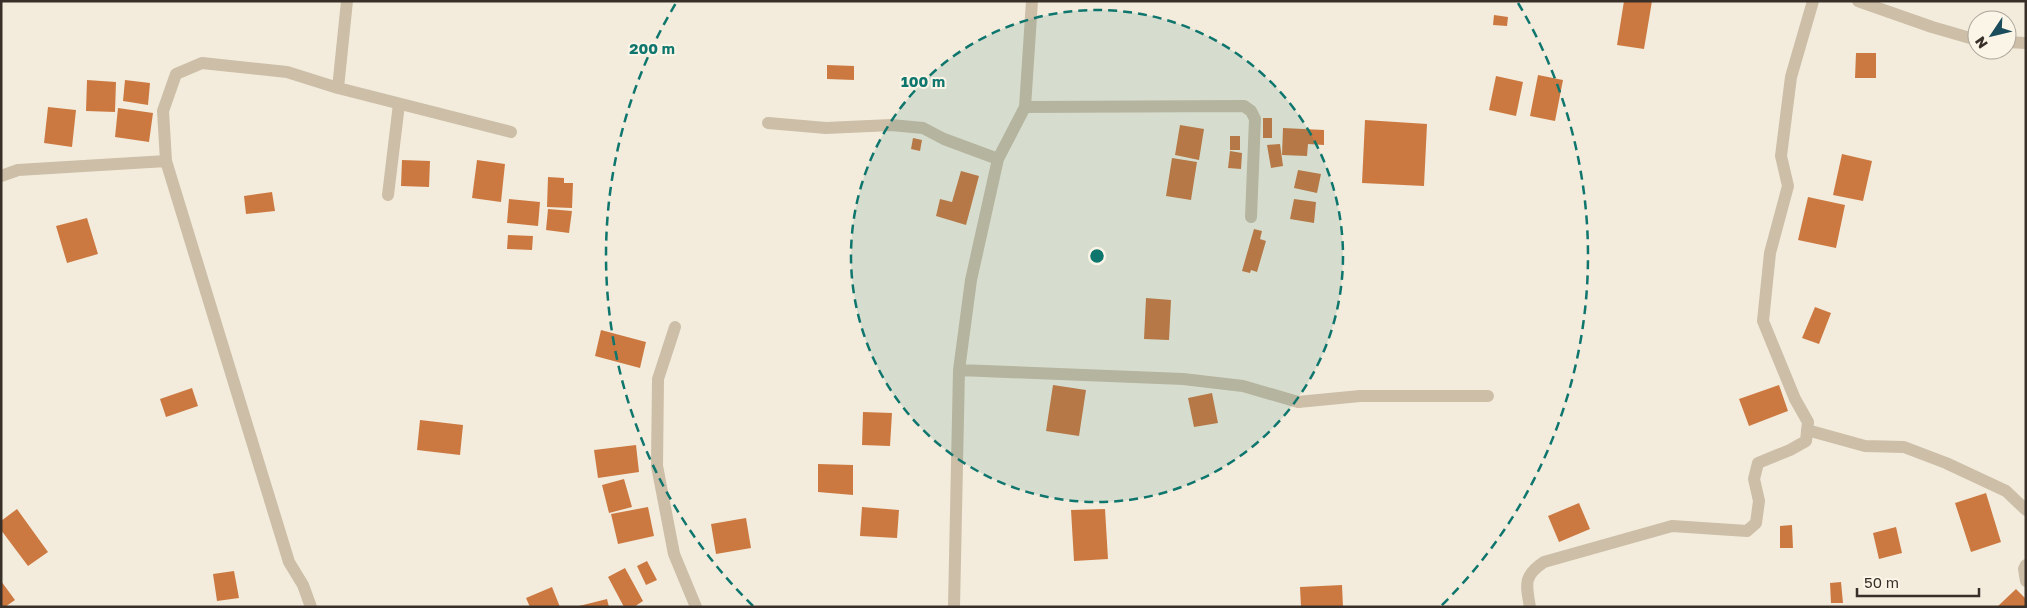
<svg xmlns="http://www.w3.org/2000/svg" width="2027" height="608" viewBox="0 0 2027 608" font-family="'Golos Text',sans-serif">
<rect width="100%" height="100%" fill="#f3ecdc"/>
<path fill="#cc7941" d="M1624,1H1652L1644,49L1617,45Z
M1494,15L1508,17L1507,26L1493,25Z
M1856,53H1876V78H1855Z
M827,65L854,66V80L827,79Z
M1538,75L1563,80L1555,121L1530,116Z
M1496,76L1523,82L1516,116L1489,110Z
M87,80L116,82L115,112L86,111Z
M125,80L150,83L148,105L123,101Z
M48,107L76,110L72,147L44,143Z
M118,108L153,113L149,142L115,137Z
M1263,118H1272V138H1263Z
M1365,120L1427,124L1424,186L1362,183Z
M1180,125L1204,129L1199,160L1175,155Z
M1283,128L1324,130V145L1308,144L1307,156L1282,155Z
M1230,136H1240V150H1230Z
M913,138L922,140L920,151L911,149Z
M1280,144L1283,166L1271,168L1267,145Z
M1230,151L1242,153L1241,169L1228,168Z
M1842,154L1872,161L1863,201L1833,195Z
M1172,158L1197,162L1191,200L1166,196Z
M402,160L430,161L429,187L401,186Z
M477,160L505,164L501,202L472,198Z
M1298,170L1321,174L1317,193L1294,188Z
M961,171L979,176L966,225L936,216L940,199L952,202Z
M548,177L564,178V183H573L572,208L547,207Z
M272,192L275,211L246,214L244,196Z
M1808,197L1845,205L1836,248L1798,240Z
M509,199L540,202L538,226L507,223Z
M1294,199L1316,202L1314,223L1290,219Z
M548,209L572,211L569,233L546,230Z
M87,218L98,254L67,263L56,226Z
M1254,229L1262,231L1260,239L1266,241L1257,272L1251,270L1250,273L1242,271Z
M508,235L533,236L532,250L507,249Z
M1146,298L1171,300L1169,340L1144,339Z
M1815,307L1831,313L1819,344L1802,338Z
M601,330L646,342L640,368L595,356Z
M1053,385L1086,390L1079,436L1046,431Z
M1779,385L1788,411L1749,426L1739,399Z
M192,388L198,406L166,417L160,399Z
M1212,393L1218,423L1194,427L1188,398Z
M863,412L892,413L890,446L862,445Z
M420,420L463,425L460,455L417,450Z
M636,445L639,472L598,478L594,450Z
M818,464L853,465V495L818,492Z
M624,479L632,507L609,513L602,485Z
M1986,493L2001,542L1971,552L1955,503Z
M1579,503L1590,529L1559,542L1548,516Z
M648,507L654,536L618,544L611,514Z
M862,507L899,510L897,538L860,536Z
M17,509L48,552L28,566L1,530V521Z
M1105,509L1108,559L1074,561L1071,510Z
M746,518L751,548L716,554L711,524Z
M1792,525L1793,548H1780V526Z
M1896,527L1902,553L1879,559L1873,533Z
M647,561L657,580L646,585L637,566Z
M625,568L643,601L634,607H624L608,577Z
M234,571L239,598L217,601L213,574Z
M1,581L15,600L5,607H1Z
M1841,582L1843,603H1831L1830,583Z
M1342,585L1343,607H1301L1300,587Z
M552,587L560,607H530L526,598Z
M2016,589L2026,599V607H1997Z
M607,599L609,607H579V606Z"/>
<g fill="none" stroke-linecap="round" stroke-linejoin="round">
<path stroke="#ccbea7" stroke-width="12" d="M1858,1L1932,27L1977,40
M2007,42L2026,43
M338,88L511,132
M1025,107L1244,106L1251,111L1255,119L1251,217
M768,123L826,128L891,125L923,128L944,139L998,159
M1,176L18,170L166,161
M388,195L399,104
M675,327L658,379L657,466L674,554L696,607
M959,370L1183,379L1243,386L1298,402L1360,396H1488
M1807,430L1865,446L1904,447L1946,463L2006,491L2026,510
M2026,565L2024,569L2026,581
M311,607L303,585L289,562L166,161L163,111L176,74L202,63L287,72L338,88L347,1
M954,607L959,370L971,280L998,159L1025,107L1032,1
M1530,607C1526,584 1523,576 1544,562L1672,526L1747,531L1756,523L1759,501L1754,479L1758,463L1790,450L1806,441L1808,422L1795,399L1763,321L1770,253L1788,186L1781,156L1791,77L1813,1"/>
</g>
<circle cx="1097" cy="256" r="246" fill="#0f766e" fill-opacity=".12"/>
<g fill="none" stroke="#0f766e" stroke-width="2.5" stroke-dasharray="9 6">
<circle cx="1097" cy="256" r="246"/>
<path d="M753 606A491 491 0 0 1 676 3M1518 3A491 491 0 0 1 1441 606"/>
</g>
<circle cx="1097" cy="256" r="8" fill="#0f766e" stroke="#fbf5e8" stroke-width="2.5"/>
<g font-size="15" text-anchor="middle" font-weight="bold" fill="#0f766e" stroke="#fbf5e8" stroke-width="4" stroke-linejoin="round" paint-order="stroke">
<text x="652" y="54">200 m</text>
<text x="923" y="87">100 m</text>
</g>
<rect width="2027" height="608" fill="none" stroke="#383028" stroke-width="5"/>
<g transform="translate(1992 35) rotate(235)"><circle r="24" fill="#fbf5e8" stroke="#ada69b"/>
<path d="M0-4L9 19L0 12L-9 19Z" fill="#1b4d5c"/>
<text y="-8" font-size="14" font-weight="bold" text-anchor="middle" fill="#383028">N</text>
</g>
<path d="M1857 588v8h122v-8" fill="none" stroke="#383028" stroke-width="2.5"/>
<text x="1864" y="588" font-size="15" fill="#383028" stroke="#fbf5e8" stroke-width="4" paint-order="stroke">50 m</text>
</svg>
